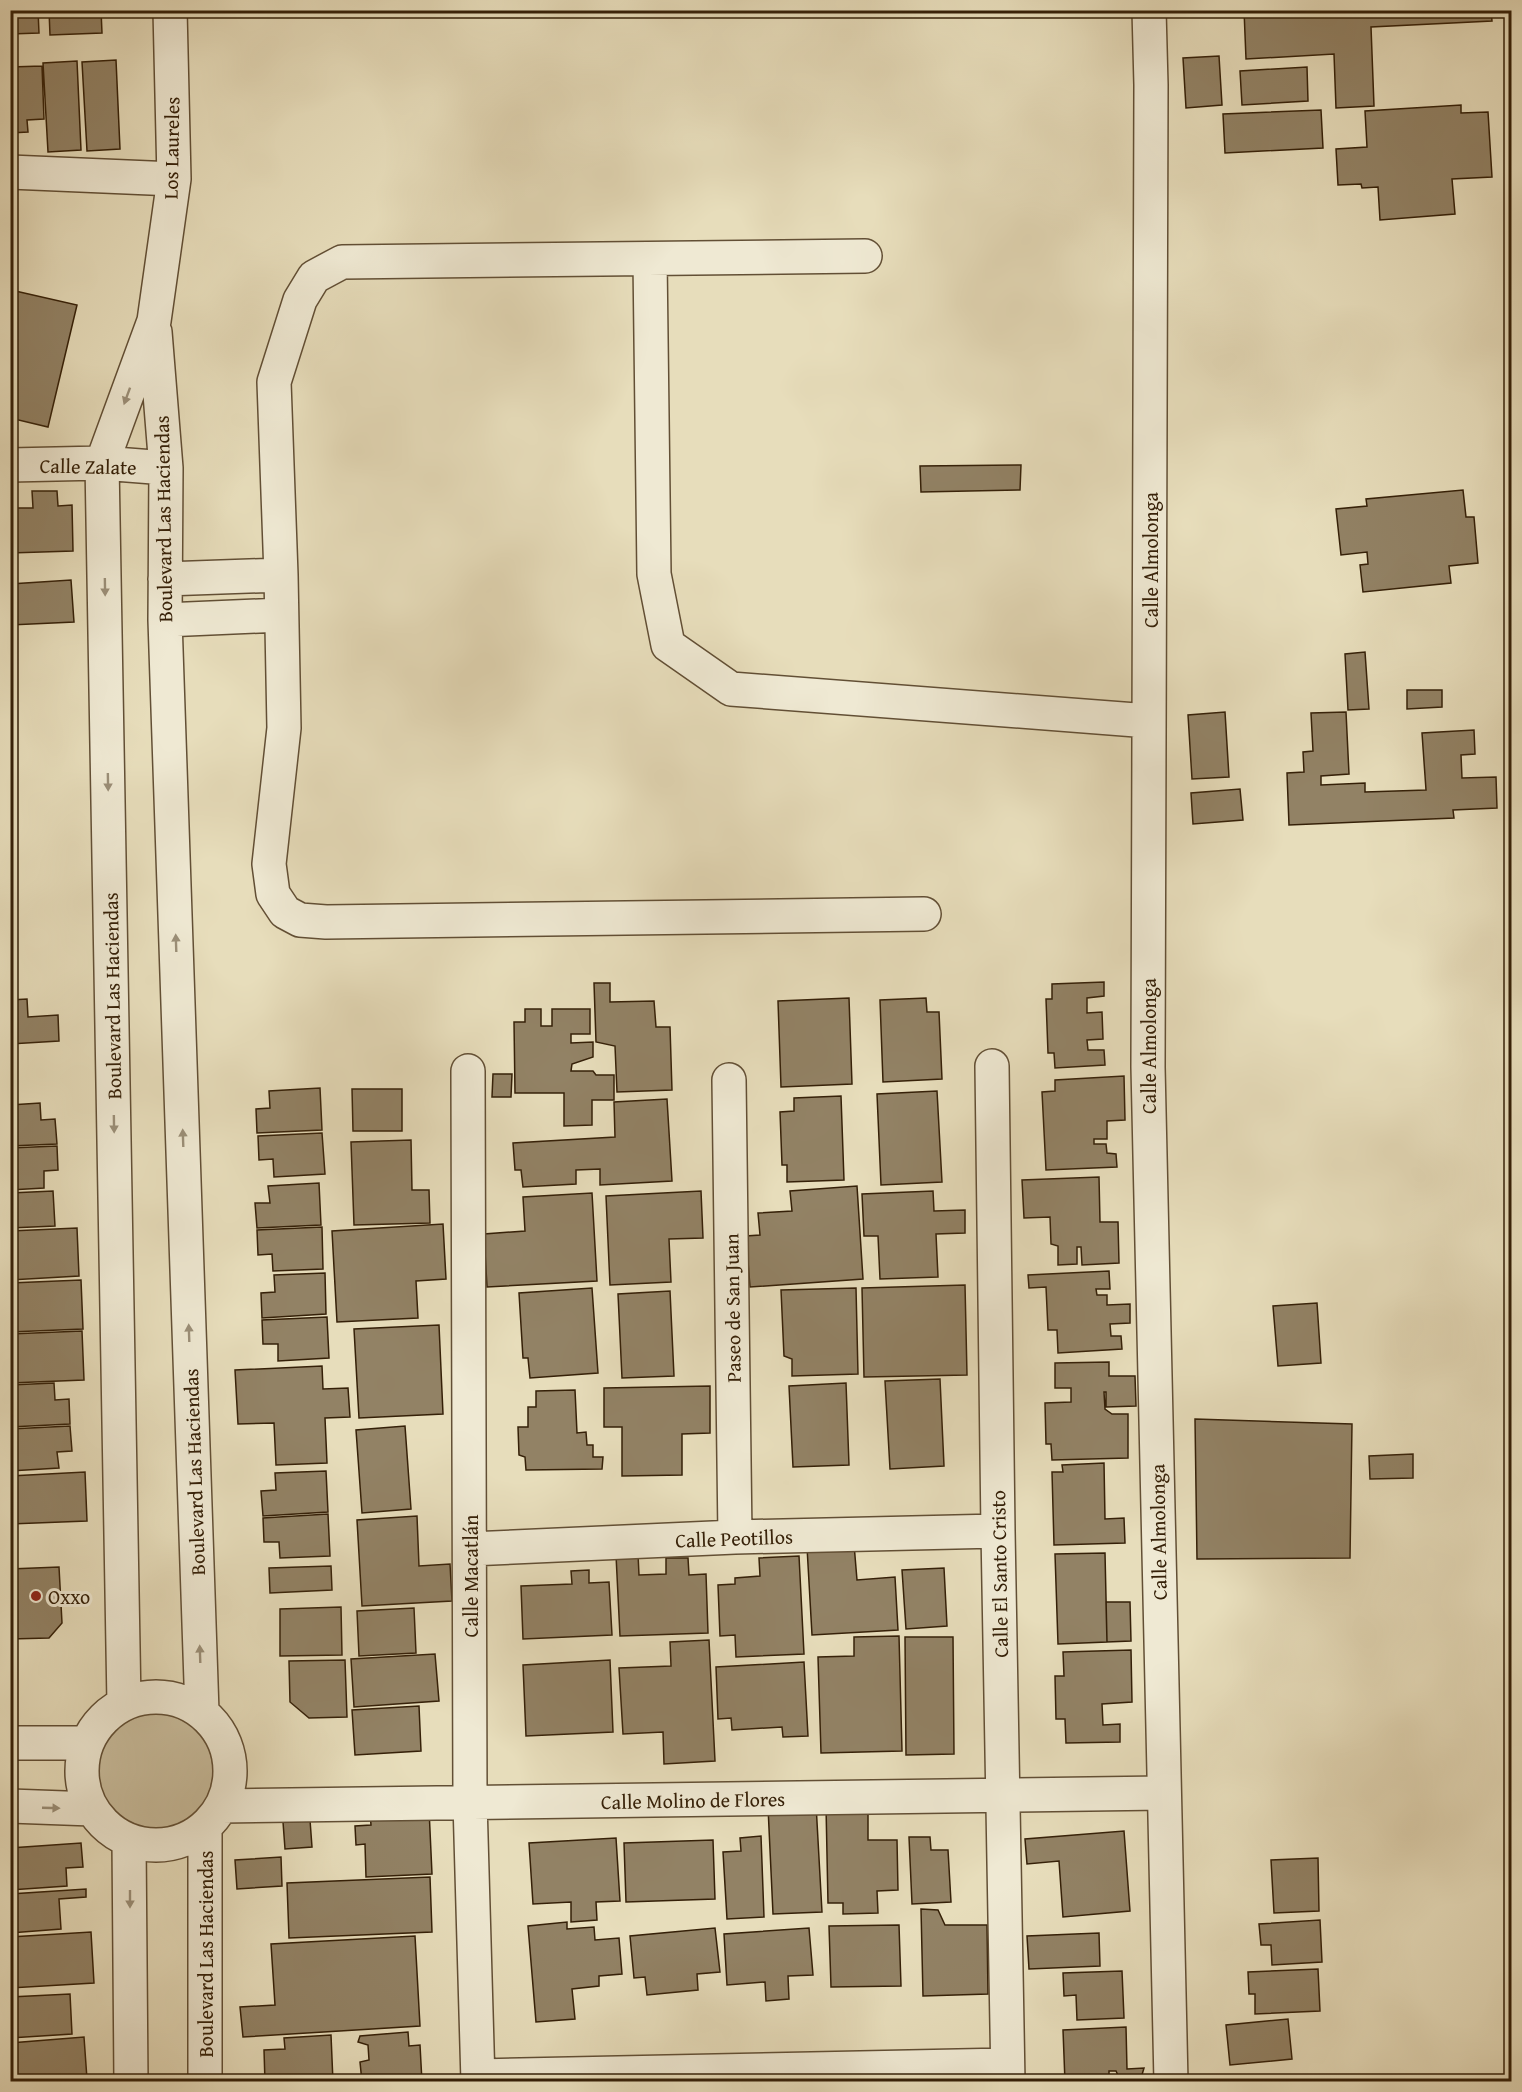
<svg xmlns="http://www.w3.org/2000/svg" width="1522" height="2092" viewBox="0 0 1522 2092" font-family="'Gentium Book Plus',serif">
<rect width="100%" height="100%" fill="#e7ddbb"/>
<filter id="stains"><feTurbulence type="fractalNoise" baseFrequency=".00333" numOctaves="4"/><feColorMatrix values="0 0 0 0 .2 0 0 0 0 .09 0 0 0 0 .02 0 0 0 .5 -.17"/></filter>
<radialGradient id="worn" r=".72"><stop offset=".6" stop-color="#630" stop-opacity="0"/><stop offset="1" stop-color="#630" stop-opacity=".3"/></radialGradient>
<path fill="#c9bd9d" stroke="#7f6e52" stroke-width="1.5" d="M93 1771a60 60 0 1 1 120 0a60 60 0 1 1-120 0Z"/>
<path fill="#928265" stroke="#352008" stroke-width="1.5" d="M10,10H38L39,33L10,34Z
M49,10H101L102,33L50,35Z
M1244,10H1491L1492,21L1371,27L1374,106L1336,108L1334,54L1246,59Z
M1219,56L1222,105L1186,108L1183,58Z
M116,60L120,149L87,151L82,62Z
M77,61L81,150L48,152L43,63Z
M42,66L44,119L27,120L28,132L10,133V67Z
M1307,67L1308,101L1242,105L1240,71Z
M1461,105V113L1488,112L1492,177L1452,179L1455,214L1380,220L1378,187L1362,188L1361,184L1338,185L1336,149L1367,147L1365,111Z
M1321,110L1323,148L1225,153L1223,114Z
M10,256L13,285H10Z
M11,290L77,305L48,427L10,418Z
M1021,465L1020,490L921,492L920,466Z
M1463,490L1466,517H1474L1478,563L1449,566L1451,583L1363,592L1360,565L1368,564L1367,552L1341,555L1336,509L1367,506L1366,499Z
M32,491H57L58,506L72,505L73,551L10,553V508H33Z
M71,580L74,622L10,625V584Z
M1365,652L1369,709L1348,710L1345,654Z
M1407,690H1442V707L1407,709Z
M1225,712L1229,777L1192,779L1188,715Z
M1346,712L1349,774L1321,776V785L1365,783V792L1426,790L1422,733L1474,730L1475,754L1461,755L1462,778L1496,777L1497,808L1453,810L1454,818L1289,825L1287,773L1304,772L1303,752L1313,751L1311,713Z
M1240,789L1243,820L1193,824L1191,793Z
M1104,982V996L1087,998V1013L1102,1012L1103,1039L1087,1040L1088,1050H1104L1105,1065L1055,1068L1054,1053H1048L1046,999H1052V984Z
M594,983H610V1002L654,1001L656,1027H670L672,1090L617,1092L615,1046L596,1042Z
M849,998L852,1084L781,1087L778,1001Z
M926,998L927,1012H939L942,1079L883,1082L880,1000Z
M27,999L28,1017L58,1015L59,1041L10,1044V1000Z
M525,1009H541V1026H552V1009H590V1034H571V1043L593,1042V1057L572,1064L571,1071H593L596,1075H614V1100H592V1125L564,1126V1093H515L514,1022H525Z
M493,1074H512L511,1097H492Z
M1124,1076L1125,1120L1107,1121V1139H1094V1144H1106L1107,1153L1116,1154L1117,1167L1046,1170L1042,1092L1055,1091V1080Z
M320,1088L322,1130L257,1133L256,1109L270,1108L269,1091Z
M352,1089H402V1131H353Z
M937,1091L942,1182L881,1185L877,1094Z
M841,1096L844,1180L787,1182V1165H782L780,1112L794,1111V1098Z
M667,1099L672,1181L600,1185V1169L576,1170V1184L523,1187L521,1170H515L513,1143L615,1137L614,1102Z
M40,1103L41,1120L55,1119L57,1144L10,1146V1105Z
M322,1133L325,1174L274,1177L273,1159L259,1160L258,1136Z
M411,1140L412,1190H429L430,1223L354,1225L351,1142Z
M57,1146L58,1170L44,1171V1188L10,1190V1148Z
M1099,1177L1100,1222H1118L1119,1263L1082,1265L1081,1247H1077V1264L1058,1265V1246L1051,1244L1050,1217L1024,1218L1022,1180Z
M319,1183L321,1225L257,1228L255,1203H270L268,1186Z
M857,1186L863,1279L750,1287L746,1236L760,1235L758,1213L792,1211L790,1191Z
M53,1191L55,1226L10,1228V1193Z
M701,1191L703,1238L669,1239L671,1282L610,1285L606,1196Z
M933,1191L934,1211L965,1210V1233L936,1234L938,1277L880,1279L878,1236H864L862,1194Z
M592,1193L597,1281L487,1287L484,1234L525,1231L523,1197Z
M443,1224L446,1279L416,1281L418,1318L337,1322L332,1231Z
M322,1227L323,1269L273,1271L272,1254L258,1255L257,1230Z
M77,1228L79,1276L10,1280V1231Z
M1109,1271L1110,1289H1096L1097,1295H1107V1305L1130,1304V1323L1110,1324L1111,1336H1121L1122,1349L1058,1353L1057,1330H1048L1046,1287L1029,1288L1028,1275Z
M325,1273L326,1314L262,1318L261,1293L275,1292L274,1275Z
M81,1280L83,1329L10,1332V1283Z
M965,1285L967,1375L864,1377L862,1288Z
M592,1288L598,1373L530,1378L528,1358H523L519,1293Z
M856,1288L858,1374L792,1376V1359L784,1356L781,1290Z
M670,1291L674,1376L622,1378L618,1294Z
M1317,1303L1321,1363L1278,1366L1273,1306Z
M327,1317L329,1358L278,1361V1344H263L262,1320Z
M439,1325L443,1414L359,1418L354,1329Z
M82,1331L84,1380L10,1383V1334Z
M1109,1362V1376H1135L1136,1406L1106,1407V1392H1104L1105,1409L1112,1414H1128V1458L1052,1460L1051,1444H1046L1045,1403L1071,1402V1388H1055V1363Z
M322,1366L323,1389L348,1388L350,1417L325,1418L327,1463L276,1465L274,1423L238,1424L235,1370Z
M940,1379L944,1466L890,1469L885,1381Z
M54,1383L55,1400L69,1399L70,1424L10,1427V1385Z
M846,1383L849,1465L793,1467L789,1386Z
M710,1386V1433L682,1434V1475L622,1476V1427H604V1388Z
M575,1390L577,1433L586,1432L587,1445H593V1457H603L602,1469L526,1470L525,1457L519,1455L518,1427H528V1407H536V1391Z
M1195,1419L1352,1424L1350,1558L1197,1559Z
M70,1426L72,1451L57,1452L59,1468L10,1471V1429Z
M405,1426L411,1509L362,1513L356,1430Z
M1413,1454V1478L1370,1479L1369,1456Z
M1104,1463L1105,1519L1124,1518L1125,1543L1054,1545L1052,1472H1063L1062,1465Z
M326,1471L328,1512L263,1516L261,1491L276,1490L275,1473Z
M85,1472L87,1521L10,1524V1476Z
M328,1514L330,1556L280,1558L279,1542H264L263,1518Z
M417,1516L419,1566L450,1564L452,1601L362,1606L357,1520Z
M854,1544L857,1580L895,1577L898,1630L812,1635L807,1547Z
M1105,1553L1107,1642L1058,1644L1055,1554Z
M638,1554L639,1575L666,1574V1558H688L689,1575L706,1574L708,1633L620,1636L616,1555Z
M799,1556L804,1654L736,1657L735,1635L720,1636L718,1585L735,1584V1578L760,1576L759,1558Z
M331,1566L332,1590L270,1593L269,1568Z
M59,1567L62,1623L49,1638L10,1639V1569Z
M944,1568L947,1626L906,1629L902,1570Z
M589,1570V1583L609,1582L612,1635L523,1639L521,1586L572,1584L571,1571Z
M1106,1602H1130L1131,1641L1107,1642Z
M341,1607L342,1655L280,1656V1609Z
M414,1608L416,1653L359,1656L357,1611Z
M899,1636L902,1751L821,1753L818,1657L854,1656V1637Z
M905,1637H953L954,1754L906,1755Z
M709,1640L715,1761L664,1764L663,1732L623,1734L619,1668L671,1666L670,1642Z
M1131,1650L1132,1702L1102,1704L1103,1725L1120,1724V1742L1066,1743L1065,1719H1056L1055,1676H1064L1063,1652Z
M435,1654L439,1701L354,1707L351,1659Z
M345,1660L347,1717L309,1718L290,1702L289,1661Z
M610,1660L613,1732L526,1736L523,1665Z
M804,1662L808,1736L783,1737L782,1727L732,1730L731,1718L718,1719L716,1667Z
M419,1706L421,1751L355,1755L352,1710Z
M816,1804L822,1912L773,1914L768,1807Z
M868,1805V1840H897L898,1890L877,1891L878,1913L843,1914V1903H828L826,1806Z
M429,1809L432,1874L366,1877L365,1844L356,1845L355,1826L371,1825L370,1812Z
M310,1820L312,1847L285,1849L283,1822Z
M1124,1831L1130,1911L1063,1917L1059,1861L1027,1864L1025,1839Z
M761,1836L764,1917L727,1919L723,1852L741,1851L740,1838Z
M909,1837H930L931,1850H948L951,1902L912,1904Z
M616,1838L620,1901L596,1902L597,1920L571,1922V1902L533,1904L529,1843Z
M713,1840L715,1899L626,1902L624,1843Z
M81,1843L83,1867L66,1868L67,1886L10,1890V1848Z
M281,1857L282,1886L237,1889L235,1860Z
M1318,1858L1319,1911L1274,1913L1271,1860Z
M430,1877L432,1932L289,1938L287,1883Z
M86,1889V1897L59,1899L61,1929L10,1933V1894Z
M921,1909L938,1910L945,1925H987L988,1994L923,1996Z
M1320,1920L1322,1962L1272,1965L1271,1945H1261L1259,1924Z
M567,1922V1929L594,1927L595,1940L619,1938L622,1974L599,1976V1986L572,1989L575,2019L536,2022L528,1926Z
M899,1925L901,1986L831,1987L829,1926Z
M715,1928L720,1972L697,1974L698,1990L647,1995L645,1977L634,1978L630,1936Z
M809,1928L813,1975L788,1976L789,1999L766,2001L765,1982L727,1985L724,1934Z
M91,1932L94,1983L10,1988V1937Z
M1099,1933L1100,1966L1029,1969L1027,1936Z
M415,1936L420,2026L243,2037L240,2007L275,2005L271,1944Z
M1318,1969L1320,2011L1255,2014V1994H1249L1248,1972Z
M1122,1971L1124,2018L1077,2020L1076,1995L1064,1996L1063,1973Z
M70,1994L72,2034L10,2038V1997Z
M1288,2019L1292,2059L1230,2065L1226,2025Z
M1126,2027L1127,2069L1144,2068L1141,2078L1121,2082L1116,2071H1109V2082H1065L1063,2030Z
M408,2032L409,2046L420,2045L422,2082H362L360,2062L369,2060L368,2045L358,2042L360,2036Z
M331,2035L333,2082H265L264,2050L285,2049L284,2038Z
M84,2037L87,2079L49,2082H10V2043Z"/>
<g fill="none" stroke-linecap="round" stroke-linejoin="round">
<g stroke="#624f35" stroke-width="36">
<path id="minor" d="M1149,10L1151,85L1148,1067L1171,2082
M10,172L174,179
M865,256L342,262L314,277L300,300L274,382L281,575L284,728L269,864L273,894L285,912L300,920L326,922L924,914
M650,259L654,574L668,645L731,689L1149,721
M155,332L166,468L165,620L202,1712
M10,465L102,463L166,468
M165,579L281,575
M165,620L281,615
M992,1066L998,1531L1008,2082
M468,1071L470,1802L478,2082
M729,1080L735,1537
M470,1549L735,1537L998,1531
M82 1771a74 74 0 1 1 148 0a74 74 0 1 1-148 0Z
M124,1704L102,463L154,321L174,179L170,10
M10,1743H86
M10,1806L92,1809
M222,1806L1163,1793
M205,1827V2082
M129,1841L131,2082
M478,2076L1007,2065"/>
</g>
<use href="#minor" stroke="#efe9d3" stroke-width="33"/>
</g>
<defs><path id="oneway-solid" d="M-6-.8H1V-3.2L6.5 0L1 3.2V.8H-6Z" transform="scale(1.5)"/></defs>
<g fill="#9b8f78">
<use href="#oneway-solid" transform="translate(127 396) rotate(110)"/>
<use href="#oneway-solid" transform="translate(105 587) rotate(89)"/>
<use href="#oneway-solid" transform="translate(108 782) rotate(89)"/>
<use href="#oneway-solid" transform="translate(176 943) rotate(-92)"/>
<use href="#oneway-solid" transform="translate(114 1124) rotate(89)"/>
<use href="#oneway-solid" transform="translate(183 1138) rotate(-92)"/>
<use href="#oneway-solid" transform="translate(189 1333) rotate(-92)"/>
<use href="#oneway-solid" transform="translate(200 1654) rotate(-92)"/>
<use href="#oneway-solid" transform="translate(51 1808) rotate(2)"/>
<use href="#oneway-solid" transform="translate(130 1899) rotate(90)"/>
</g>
<circle fill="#8f2418" stroke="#efe9d3" stroke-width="2" cx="36" cy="1596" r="6"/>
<g text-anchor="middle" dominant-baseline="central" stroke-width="6" stroke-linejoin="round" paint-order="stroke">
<g font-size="20" fill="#352008" stroke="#efe9d3">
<text transform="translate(171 148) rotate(-89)">Los Laureles</text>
<text transform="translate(88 466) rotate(1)">Calle Zalate</text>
<text transform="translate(163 519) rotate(-91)">Boulevard Las Haciendas</text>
<text transform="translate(1150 560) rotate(-90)">Calle Almolonga</text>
<text transform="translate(112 996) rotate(-91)">Boulevard Las Haciendas</text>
<text transform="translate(1148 1046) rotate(-90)">Calle Almolonga</text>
<text transform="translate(732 1308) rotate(-91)">Paseo de San Juan</text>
<text transform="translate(194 1472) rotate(-92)">Boulevard Las Haciendas</text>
<text transform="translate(1158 1532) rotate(-91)">Calle Almolonga</text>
<text transform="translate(734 1538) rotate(-2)">Calle Peotillos</text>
<text transform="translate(999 1574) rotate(-91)">Calle El Santo Cristo</text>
<text transform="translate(470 1576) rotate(-90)">Calle Macatlán</text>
<text transform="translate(693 1800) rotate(-1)">Calle Molino de Flores</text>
<text transform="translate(205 1954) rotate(-90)">Boulevard Las Haciendas</text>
</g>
<g font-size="20" fill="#352008" stroke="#efe9d3" text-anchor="start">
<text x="48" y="1596">Oxxo</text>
</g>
</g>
<rect width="1522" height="2092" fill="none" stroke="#e7ddbb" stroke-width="36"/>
<rect x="12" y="12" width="1498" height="2068" fill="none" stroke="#352008" stroke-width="3"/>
<rect x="18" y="18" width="1486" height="2056" fill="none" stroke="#352008" stroke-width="1.5"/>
<rect width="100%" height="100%" filter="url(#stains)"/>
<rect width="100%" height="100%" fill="url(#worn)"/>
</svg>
